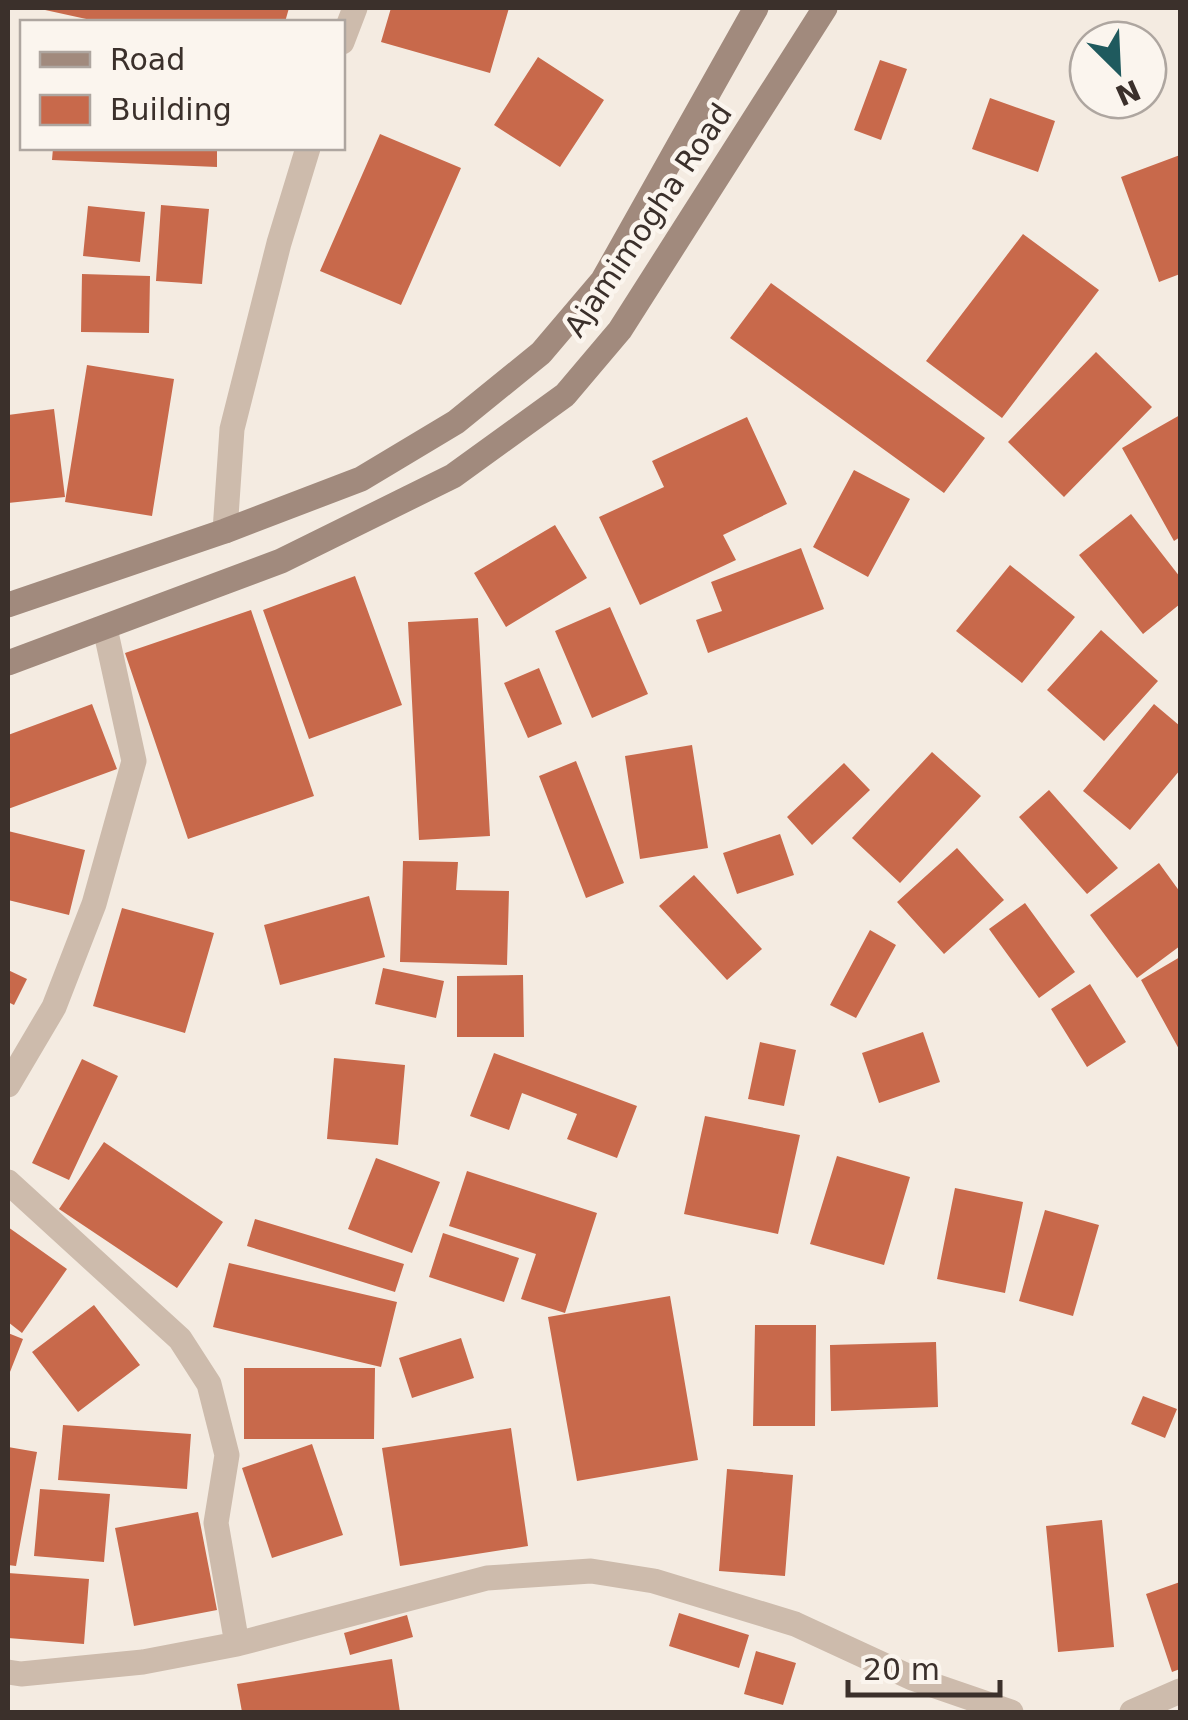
<svg xmlns="http://www.w3.org/2000/svg" width="1188" height="1720" viewBox="0 0 1188 1720" font-family="'DejaVu Sans',sans-serif">
<rect width="100%" height="100%" fill="#f4ebe1"/>
<path fill="#c8694b" d="M36,8H289L285,22H100Z
M391,8H509L490,73L381,42Z
M1153,43L1164,72L1148,77V45Z
M538,57L604,100L560,167L494,125Z
M880,60L907,69L881,140L854,130Z
M990,98L1055,121L1038,172L972,149Z
M380,134L461,168L401,305L320,271Z
M53,148H217V167L52,160Z
M1180,155V274L1159,282L1121,177Z
M161,205L209,209L202,284L156,281Z
M88,206L145,212L140,262L83,256Z
M1023,234L1099,290L1002,418L926,361Z
M82,274L150,276L149,333L81,332Z
M771,283L985,438L944,493L730,338Z
M1096,352L1152,407L1064,497L1008,442Z
M87,365L174,379L152,516L65,502Z
M54,409L65,497L8,503V415Z
M1180,415V537L1174,541L1122,448Z
M747,417L787,504L723,535L736,560L640,605L599,517L664,487L652,461Z
M854,470L910,499L868,577L813,547Z
M1131,514L1180,577V604L1143,634L1079,555Z
M555,525L587,578L506,627L474,573Z
M801,548L824,609L708,653L696,620L722,611L711,582Z
M1010,565L1075,617L1022,683L956,631Z
M355,576L402,705L309,739L263,610Z
M610,607L648,694L592,718L555,631Z
M251,610L314,796L188,839L125,653Z
M478,618L490,836L419,840L408,622Z
M1101,630L1158,681L1104,741L1047,690Z
M539,668L562,724L528,738L504,683Z
M92,704L117,769L8,809V735Z
M1154,704L1180,726V770L1130,830L1083,791Z
M692,745L708,848L640,859L625,756Z
M932,752L981,796L900,883L852,838Z
M576,761L624,883L586,898L539,776Z
M844,763L870,790L812,845L787,817Z
M1049,790L1118,868L1087,894L1019,817Z
M8,831L85,850L69,915L8,900Z
M780,834L794,875L737,894L723,853Z
M957,848L1004,900L944,954L897,902Z
M403,861L458,862L456,890L509,891L507,965L400,962Z
M1159,863L1180,892V946L1137,978L1090,915Z
M694,875L762,949L727,980L659,906Z
M369,896L385,957L280,985L264,925Z
M1025,903L1075,972L1039,998L989,929Z
M122,908L214,933L185,1033L93,1006Z
M870,930L896,945L856,1018L830,1005Z
M1180,957V1051L1141,980Z
M383,968L444,981L436,1018L375,1004Z
M8,970L27,979L14,1005L8,1002Z
M523,975L524,1037H457V976Z
M1090,984L1126,1042L1087,1067L1051,1009Z
M923,1032L940,1082L879,1103L862,1053Z
M760,1042L796,1050L784,1106L748,1099Z
M494,1053L637,1106L617,1158L567,1139L577,1114L522,1093L509,1130L470,1116Z
M334,1058L405,1065L398,1145L327,1139Z
M82,1059L118,1076L69,1180L32,1163Z
M705,1116L800,1135L778,1234L684,1214Z
M104,1142L223,1222L177,1288L59,1209Z
M837,1156L910,1177L884,1265L810,1244Z
M376,1158L440,1182L412,1253L348,1229Z
M467,1171L597,1213L565,1313L521,1299L536,1254L449,1226Z
M955,1188L1023,1202L1005,1293L937,1279Z
M1045,1210L1099,1225L1073,1316L1019,1301Z
M255,1219L404,1264L395,1292L247,1246Z
M8,1227L67,1269L22,1333L8,1322Z
M443,1233L519,1258L504,1302L429,1277Z
M229,1263L397,1302L381,1367L213,1327Z
M670,1296L698,1460L577,1481L548,1317Z
M94,1305L140,1365L78,1412L32,1352Z
M755,1325H816L815,1426H753Z
M8,1333L23,1339L8,1377Z
M461,1338L474,1378L412,1398L399,1358Z
M936,1342L938,1407L831,1411L830,1345Z
M244,1368H375L374,1439H244Z
M1143,1396L1177,1409L1165,1438L1131,1424Z
M63,1425L191,1434L187,1489L58,1480Z
M511,1428L528,1546L400,1566L382,1448Z
M312,1444L343,1535L272,1558L242,1468Z
M8,1447L37,1452L16,1566L8,1565Z
M727,1469L793,1475L785,1576L719,1571Z
M40,1489L110,1494L104,1562L34,1556Z
M198,1512L217,1610L134,1626L115,1528Z
M1102,1520L1114,1647L1058,1652L1046,1526Z
M8,1573L89,1579L84,1644L8,1638Z
M1180,1582V1669L1172,1672L1146,1594Z
M679,1613L749,1635L739,1668L669,1646Z
M407,1615L413,1637L350,1655L344,1633Z
M756,1651L796,1663L783,1705L744,1694Z
M392,1659L400,1712H242L237,1684Z"/>
<g fill="none" stroke-linecap="round" stroke-linejoin="round">
<path stroke="#cdbbac" stroke-width="25" d="M342,42L355,8
M225,531L232,429L279,243L308,148
M8,1085L54,1007L94,904L134,761L105,628
M8,1182L180,1339L209,1384L227,1455L216,1523L237,1644
M8,1672L21,1674L143,1662L237,1644L487,1578L591,1571L654,1581L795,1624L912,1678L1011,1712
M1132,1712L1180,1691"/>
<path stroke="#a18a7d" stroke-width="25" d="M8,605L225,531L361,479L456,422L541,353L603,280L756,8
M8,663L281,561L453,476L565,395L620,330L825,8"/>
</g>
<g text-anchor="middle" dominant-baseline="central" stroke-width="9" stroke-linejoin="round" paint-order="stroke">
<g font-size="30" fill="#3b302b" stroke="#fbf5ee">
<text transform="translate(648 220) rotate(-56)">Ajamimogha Road</text>
</g>
</g>
<rect width="1188" height="1720" fill="none" stroke="#3b302b" stroke-width="20"/>
<rect x="20" y="20" width="325" height="130" fill="#fbf5ee" stroke="#aea6a0" stroke-width="2.5"/>
<rect x="40" y="52" width="50" height="15" fill="#a18a7d" stroke="#aea6a0" stroke-width="2.5"/>
<text x="110" y="70" font-size="30" fill="#3b302b">Road</text>
<rect x="40" y="95" width="50" height="30" fill="#c8694b" stroke="#aea6a0" stroke-width="2.5"/>
<text x="110" y="120" font-size="30" fill="#3b302b">Building</text>
<g transform="translate(1118 70) rotate(156)"><circle r="48" fill="#fbf5ee" stroke="#aea6a0" stroke-width="2.5"/>
<path d="M0-8L18 38L0 25L-18 38Z" fill="#1f5a5e"/>
<text y="-15" font-size="28" font-weight="bold" text-anchor="middle" fill="#3b302b">N</text>
</g>
<path d="M848 1680v15h152v-15" fill="none" stroke="#3b302b" stroke-width="5"/>
<text x="863" y="1680" font-size="30" fill="#3b302b" stroke="#fbf5ee" stroke-width="8" paint-order="stroke">20 m</text>
</svg>
